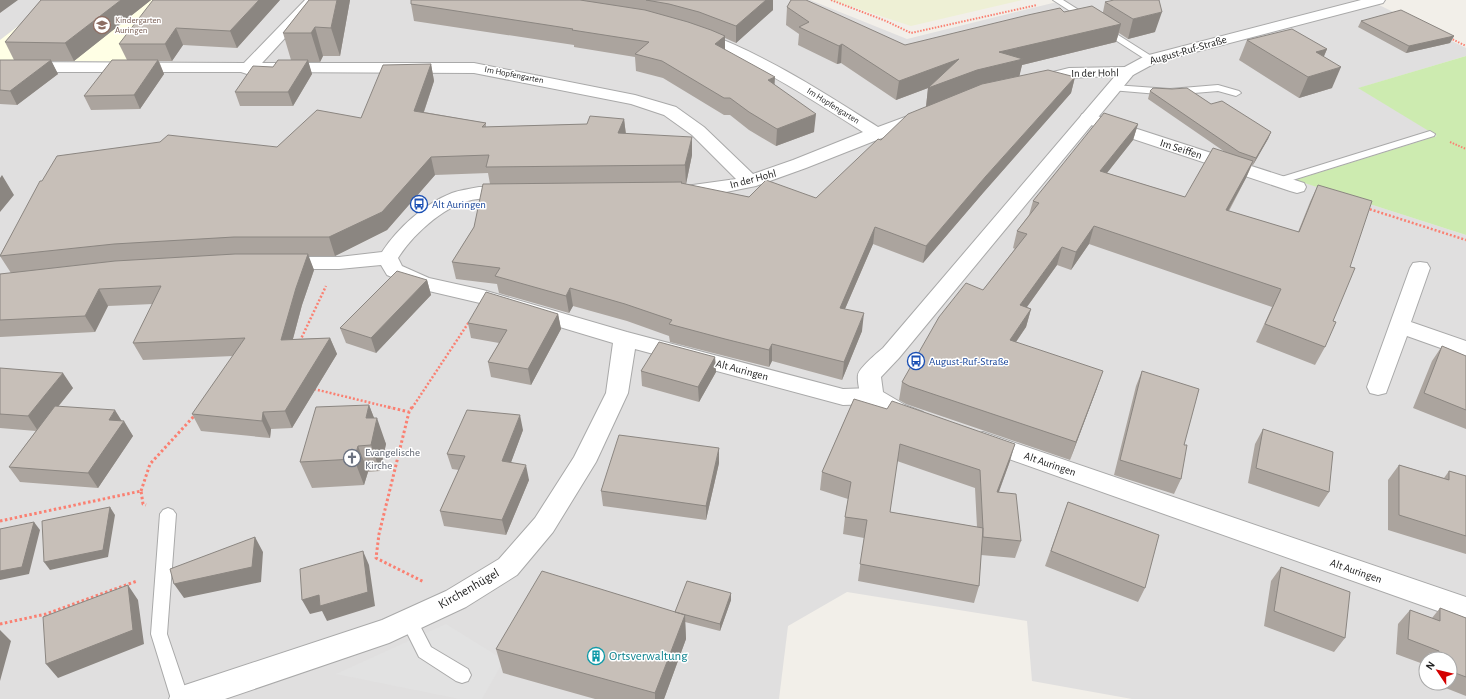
<svg xmlns="http://www.w3.org/2000/svg" width="1466" height="699" viewBox="0 0 1466 699" font-family="'Alegreya Sans',sans-serif">
<rect width="100%" height="100%" fill="#f2efe9"/>
<path fill="#e0dfdf" fill-rule="evenodd" d="M0,0H810L907,39L1065,0H1369L1466,48V56L1359,88L1438,136L1296,180L1466,235V699H1132L1032,681L1027,621L847,592L788,626L779,699H0ZM1426,659H1450V683H1426Z"/>
<path fill="#ffffe5" d="M97,0H213L145,62L0,60V40L43,7Z"/>
<path fill="#eef0d5" d="M831,0H1022L911,26Z"/>
<path fill="#cdebb0" d="M1466,56V235L1295,180L1437,136L1358,88Z"/>
<path fill="#e2e2e2" d="M446,624L504,660L482,699H460L336,674Z"/>
<g fill="none" stroke-linecap="round" stroke-linejoin="round">
<g stroke="#a9a9a9" stroke-width="2">
<path id="service" d="M1053,0H1063L1156,59L1151,62L1148,61Z
M1114,85L1170,89L1218,85L1239,91L1241,93L1236,96L1218,91L1170,95L1111,90L1109,88L1111,86Z
M1430,131L1435,134L1434,136L1283,183L1279,184L1274,181L1275,179Z
M168,508L173,510L176,514L167,634L189,699H171L151,634L160,514L163,510Z
M409,614L415,616L431,647L468,669L471,675L468,681L462,683L456,681L419,657L401,621L403,616Z"/>
</g>
<g stroke="#a9a9a9" stroke-width="2">
<path id="minor" d="M305,0H320L262,63H474L635,95L676,107L704,127L753,174L793,160L863,132C808,97 754,62 693,38L690,35L693,32L698,30L703,32C766,55 821,91 878,127L924,110L930,111L932,115L930,119L806,168L756,186L721,193L678,198L671,196L669,192L671,188L736,179L692,135L664,115L631,104L474,73L253,72L247,74L241,72H0V62L244,63Z
M1127,67L1133,69L1135,72L1133,75L1069,78L1035,86L1029,84L1027,81L1029,78L1069,68Z
M1088,113L1304,183L1306,187L1304,191L1297,193L1290,191L1082,122L1080,118L1082,114Z
M479,187H512L519,189L521,193L519,197C505,200 492,197 478,199C448,202 414,233 398,258L402,266L429,278L483,290L627,332L843,389L872,388L880,390L884,396L880,402L872,404L843,405L635,349L628,393L596,462L553,532L517,575L466,607L389,643L225,699H169L173,689L382,620L446,591L499,559L535,518L574,457L606,393L613,343L480,303L416,288L387,275L381,265L339,269H281L274,268L271,263L274,258L281,257H339L382,252C398,228 424,204 452,193C460,190 470,189 479,187Z
M1420,262L1427,263L1430,268L1411,322L1466,341V357L1407,336L1386,393L1378,395L1370,393L1367,387L1410,268L1413,263Z"/>
</g>
<g stroke="#a9a9a9" stroke-width="2">
<path id="tertiary" d="M1361,0H1385L1383,3L1157,62L1133,75L899,358L881,377L883,392L905,405L923,412L927,418L923,424C921,425 917,427 914,427C905,426 871,409 864,402C860,398 857,380 858,375C859,368 877,353 883,348L1121,69L1145,56Z
M983,432L1466,597V621L975,447L971,441L975,435Z"/>
</g>
<path stroke="#fa8072" stroke-width="2" stroke-dasharray="1.5 1.5" stroke-linecap="butt" d="M831,0L886,21L911,33L1037,5
M1450,38L1466,46
M1450,142L1466,149"/>
<path stroke="#fa8072" stroke-width="2.5" stroke-dasharray="2 2" stroke-linecap="butt" d="M1366,208L1466,240
M300,341L326,286
M314,389L392,408
M412,408L469,322"/>
<path stroke="#fa8072" stroke-width="3" stroke-dasharray="2.5 2.5" stroke-linecap="butt" d="M388,407L409,412
M412,407L409,412L379,534L376,558L424,582
M141,491L150,464L195,415
M0,521L141,491L143,504L146,505
M0,624L46,614L137,581"/>
<use href="#service" fill="#fff" fill-rule="evenodd"/>
<use href="#minor" fill="#fff" fill-rule="evenodd"/>
<use href="#tertiary" fill="#fff" fill-rule="evenodd"/>
</g>
<path fill="#aba49e" fill-rule="evenodd" d="M41,0H151L74,61H51L58,74L17,105L0,104V60H14L5,42Z
M280,0L237,48L183,45L172,61H159L164,74L140,109L91,110L84,96L127,60L119,44Z
M309,0H350L340,56H323L320,62H308L312,74L293,106H240L235,92L273,67L291,60L283,33Z
M411,0H773V10L736,43L725,38V50L775,85L814,132L776,146L749,130L730,115H724L663,78L636,71L635,57L574,47V45L414,21L411,4Z
M1105,2L1155,32L1128,39L1119,33L1116,42L1022,65L1019,76L1075,77L1071,93L983,193L923,263L873,244L845,309L862,331L842,380L772,361L769,367L725,356L670,342L669,336L627,321L573,306L569,313L499,293L497,284L456,279L452,262L474,227L490,184L488,173L435,175L387,230L335,256H308L314,270L302,305L293,339L330,338L337,354L292,428L271,429L270,438L201,431L192,414L233,356L143,360L133,343L153,304L108,306L95,332L0,337V274L11,273L0,256V255L42,181L277,147L361,118L431,64L434,81L424,112L486,123V127L587,124L624,119L626,134L692,155L686,184H682L749,197L816,198L881,140L926,107L928,88L896,100L841,63L837,64L798,45L799,34L786,25L787,7L905,45L1064,12H1103Z
M1361,21L1454,36L1450,43L1406,53L1358,27Z
M1247,40L1327,49L1324,56L1332,88L1299,98L1239,60Z
M1150,91L1211,104L1271,132L1268,139L1253,165H1252L1246,178L1229,211L1298,232L1310,202L1318,185L1350,267L1325,347L1315,365L1256,342L1272,307L1089,244L1071,270L1057,265L1027,307L1031,309L1026,327L1016,342L1097,388L1070,460L906,404L899,400L902,382L983,290L1015,249L1013,248L1017,231L1029,215L1033,201L1138,124L1133,140L1107,173L1185,197L1225,152L1148,99Z
M427,280L431,295L376,353L346,343L340,328Z
M558,314L561,329L531,385L491,377L488,362L499,343L471,338L468,323Z
M1442,346L1466,356V429L1413,408L1432,361Z
M715,357L716,372L699,402L642,386L641,371Z
M0,368L73,388L58,407L122,421L133,436L98,488L20,482L9,467L36,431L0,428Z
M1142,371L1181,479L1174,494L1114,475L1136,386Z
M854,399L1010,461L999,492L1021,541L1015,558L981,555L979,586L974,603L858,581L864,538L843,534L845,517L848,499L820,490L822,472ZM897,461L975,488L977,527L890,512Z
M369,405L374,418L386,444L380,471L368,472L364,485L312,488L300,462Z
M1263,429L1329,492L1319,507L1248,483L1255,444Z
M523,430L511,462L529,480L506,535L444,526L440,511L459,470L452,469L447,454Z
M719,463L706,520L603,506L601,491Z
M1399,465L1444,478L1449,471L1466,476V554L1388,530V480Z
M1068,502L1145,588L1138,602L1045,566Z
M1281,567L1345,638L1334,652L1264,626L1271,581Z
M731,593V600L720,631L685,622L686,639L664,699H595L503,673L496,649L675,612Z
M1440,608L1466,618V696L1433,683H1450V659H1426V665L1396,654L1398,624L1410,610L1432,618Z"/>
<path fill="#8b8681" d="M0,0H18L0,13Z
M121,0H151L74,61L65,43Z
M259,0H280L237,48L230,31Z
M337,0H350L340,56L331,28Z
M766,0H773V10L736,43V26Z
M1162,12L1155,32L1128,39L1133,19Z
M1121,24L1116,42L1022,65L1019,78L926,107L928,88L896,100L899,81L959,59L999,52Z
M315,27L323,56L320,62L311,33Z
M176,28L183,45L172,61L165,44Z
M725,36V53L715,44Z
M1454,36L1450,43L1406,53L1409,46Z
M842,44L841,63L837,64L839,46Z
M1327,49L1318,70L1316,52Z
M51,60L58,74L17,105L10,91Z
M158,60L164,74L140,109L134,95Z
M308,60L312,74L293,106L288,92Z
M431,64L434,81L418,129L414,111Z
M1341,67L1332,88L1299,98L1308,77Z
M775,77L774,95L768,80Z
M1075,77L1071,93L983,193L923,263L926,246L986,176Z
M816,114L814,132L776,146L777,129Z
M624,119L626,136L618,133Z
M1138,124L1133,140L1095,188L1100,171Z
M1271,132L1268,139L1253,165L1256,158Z
M692,137V155L686,184L685,165Z
M431,157L435,175L387,230L335,256L329,237Z
M1253,161L1246,178L1219,227L1226,210Z
M2,175L14,195L0,212V178Z
M1094,226L1089,244L1071,270L1076,252Z
M875,227L873,244L838,325L840,308Z
M1062,247L1057,265L1016,322L1020,305Z
M308,254L314,270L302,305L288,357L281,340L296,288Z
M427,280L431,295L376,353L371,338Z
M570,288L573,306L569,313L566,296Z
M99,289L108,306L95,332L85,316Z
M1031,309L1026,327L1005,358L1010,340Z
M864,313L862,331L842,380L844,362Z
M558,314L561,329L531,385L528,369Z
M330,338L337,354L292,428L285,411Z
M772,344V361L769,367V350Z
M715,357L716,372L699,402L698,387Z
M1103,371L1097,388L1070,460L1076,442Z
M63,373L73,388L38,431L28,416Z
M369,405L376,423L377,418L386,444L380,471L371,445L366,418Z
M115,410L123,423L124,421L133,436L98,488L88,473L109,420Z
M263,412L271,429L270,438L262,421Z
M520,415L523,430L506,476L502,461Z
M1015,444L1010,461L992,510L997,492Z
M358,446L368,472L364,485L354,459Z
M719,448V463L706,520V506Z
M526,465L529,480L506,535L502,520Z
M110,507L115,515L108,557L50,570L44,562Z
M34,522L40,530L29,574L0,580V571Z
M255,537L263,552L261,582L184,598L174,584Z
M363,551L369,565L375,606L327,621L322,611L310,614L302,600Z
M128,585L138,600L144,644L58,678L46,664Z
M731,593V600L720,631V624Z
M685,615L686,639L664,699H655V693Z
M0,630L11,641L0,681Z"/>
<path fill="#c7bfb8" stroke="#8b8681" fill-rule="evenodd" d="M41,0H121L65,43L5,42Z
M153,0H259L230,31L176,28L165,44H119Z
M309,0H337L331,28L315,27L311,33H283Z
M411,0H580L645,10L688,22L711,30L725,36L715,44L775,77L768,80L816,114L777,129L749,112L730,98H724L662,61L635,54L649,42L572,30L573,29L411,4Z
M646,0H766L736,26L699,12L669,4Z
M791,0H806L905,45L1028,15L1060,8L1064,12L1092,6L1121,24L999,52L1023,59L977,70L928,88L959,59L899,81L842,44L839,46L799,27L809,22L787,7Z
M1114,0H1159L1162,12L1133,19L1105,2Z
M1401,10L1454,36L1409,46L1361,21Z
M1292,29L1327,49L1316,52L1341,67L1308,77L1247,40Z
M0,60H51L10,91L0,90Z
M112,60H158L134,95L84,96Z
M278,60H308L288,92H235L253,66L273,67Z
M431,64L414,111L486,123L482,127L587,124L590,116L624,119L618,133L692,137L685,165L486,167L489,155L431,157L382,212L329,237H234L114,244L0,256L40,181H42L57,156L160,142L168,135L277,147L317,110L361,118L383,65Z
M1048,70L1075,77L986,176L926,246L875,227L840,308L864,313L844,362L772,344L769,350L725,339L669,324L672,320L625,304L570,288L566,296L495,276L500,268L452,262L474,227L483,184L682,182L681,183L749,197L766,180L816,198L878,139L881,140L908,114L982,84Z
M1153,88L1172,89L1187,88L1211,104L1222,101L1271,132L1256,158L1239,152L1150,91Z
M1104,113L1138,124L1100,171L1185,197L1213,148L1253,161L1226,210L1299,232L1318,185L1372,201L1350,267L1355,268L1333,321L1336,322L1325,347L1265,324L1281,289L1094,226L1076,252L1062,247L1020,305L1031,309L1010,340L1103,371L1076,442L909,386L902,382L939,317L966,283L983,290L1027,234L1017,231L1039,203L1033,201Z
M235,254H308L296,288L281,340L330,338L285,411L263,412L262,421L192,414L245,338L133,343L161,286L99,289L85,316L0,320V274L115,261Z
M397,271L427,280L371,338L340,328Z
M486,292L558,314L528,369L488,362L507,330L468,323Z
M659,342L715,357L698,387L641,371Z
M1442,346L1466,356V410L1424,393Z
M0,368L63,373L28,416L0,414Z
M1142,371L1199,389L1184,445H1187L1181,479L1120,460Z
M854,399L887,409L892,401L1015,444L997,492L1016,494L1021,541L983,537V528L979,586L860,564L867,520L845,517L851,482L822,472ZM900,444L980,470L983,528L890,512Z
M369,405L366,418H377L371,445L358,446L354,459L300,462L316,407Z
M55,406L115,410L109,420L124,421L88,473L9,467Z
M467,410L520,415L502,461L526,465L502,520L440,511L465,456L447,454Z
M1263,429L1333,452L1329,492L1256,468Z
M619,435L719,448L706,506L601,491Z
M1399,465L1449,480V471L1466,476V536L1399,515Z
M1068,502L1159,535L1145,588L1051,551Z
M110,507L103,550L44,562L42,521Z
M34,522L22,567L0,571V529Z
M255,537L252,567L174,584L170,569Z
M363,551L368,592L320,606L319,595L302,600L300,569Z
M1281,567L1350,592L1345,638L1274,611Z
M542,571L685,615L655,693L496,649Z
M687,581L731,593L720,624L675,612Z
M128,585L133,630L46,664L43,617Z
M1440,608L1466,618V677L1450,671V659H1439V651L1408,639L1410,610L1440,621Z"/>
<defs>
<g id="school-ring" transform="scale(0.9)"><circle r="9.5" fill="#fff" stroke="#8d6e63" stroke-width="1.5"/><path d="M0-5L7-2L0 1L-7-2ZM-4 1L0 2.5L4 1V4Q0 6-4 4Z" fill="#8d6e63"/></g>
<g id="bus-ring" transform="scale(0.9)"><circle r="9.5" fill="#fff" stroke="#1a4fb4" stroke-width="1.5"/><path d="M-5-6H5V4H4V6H2V4H-2V6H-4V4H-5ZM-3.5-4V0h7V-4ZM-3.5 1.2v1.5H-2V1.2ZM2 1.2v1.5H3.5V1.2Z" fill="#1a4fb4"/></g>
<g id="church-ring" transform="scale(0.9)"><circle r="9.5" fill="#fff" stroke="#6b7280" stroke-width="1.5"/><path d="M-1.2-6h2.4v3.5h3.3v2.4h-3.3V6h-2.4V-.1h-3.3v-2.4h3.3Z" fill="#6b7280"/></g>
<g id="building-ring" transform="scale(0.9)"><circle r="9.5" fill="#fff" stroke="#0f9aa8" stroke-width="1.5"/><path d="M-4-6H4V6H1V3H-1V6H-4ZM-2.5-4.3h1.7v1.8h-1.7ZM.8-4.3h1.7v1.8H.8ZM-2.5-1h1.7V.8h-1.7ZM.8-1h1.7V.8H.8Z" fill="#0f9aa8"/></g>
</defs>
<g fill-rule="evenodd">
<use href="#school-ring" x="102" y="25"/>
<use href="#bus-ring" x="419" y="204"/>
<use href="#bus-ring" x="916" y="361"/>
<use href="#church-ring" x="352" y="458"/>
<use href="#building-ring" x="596" y="656"/>
</g>
<g text-anchor="middle" dominant-baseline="central" stroke-width="3" stroke-linejoin="round" paint-order="stroke">
<g font-size="9" fill="#785e54" stroke="#fff" text-anchor="start">
<text x="115" y="20">Kindergarten<tspan x="115" dy="10">Auringen</tspan></text>
</g>
<g font-size="9" fill="#222" stroke="#fff">
<text transform="translate(514 75) rotate(11)">Im Hopfengarten</text>
<text transform="translate(833 106) rotate(32)">Im Hopfengarten</text>
</g>
<g font-size="11" fill="#222" stroke="#fff">
<text transform="translate(1188 50) rotate(-16)">August-Ruf-Straße</text>
<text transform="translate(1095 73) rotate(-1)">In der Hohl</text>
<text transform="translate(1181 149) rotate(18)">Im Seiffen</text>
<text transform="translate(753 179) rotate(-15)">In der Hohl</text>
<text transform="translate(742 370) rotate(15)">Alt Auringen</text>
<text transform="translate(1050 464) rotate(19)">Alt Auringen</text>
<text transform="translate(1356 571) rotate(19)">Alt Auringen</text>
</g>
<g font-size="11" fill="#164399" stroke="#fff" text-anchor="start">
<text x="432" y="204">Alt Auringen</text>
<text x="929" y="361">August-Ruf-Straße</text>
</g>
<g font-size="11" fill="#5b616d" stroke="#fff" text-anchor="start">
<text x="365" y="452">Evangelische<tspan x="365" dy="13">Kirche</tspan></text>
</g>
<g font-size="13" fill="#222" stroke="#fff">
<text transform="translate(469 589) rotate(-30)">Kirchenhügel</text>
</g>
<g font-size="13" fill="#0d838f" stroke="#fff" text-anchor="start">
<text x="609" y="656">Ortsverwaltung</text>
</g>
</g>
<g transform="translate(1438 671) rotate(305)"><circle r="19" fill="#ffffff" stroke="#a7a7a7"/>
<path d="M0-3L7 15L0 10L-7 15Z" fill="#d40000"/>
<text y="-6" font-size="11" font-weight="bold" text-anchor="middle" fill="#222222">N</text>
</g>
</svg>
